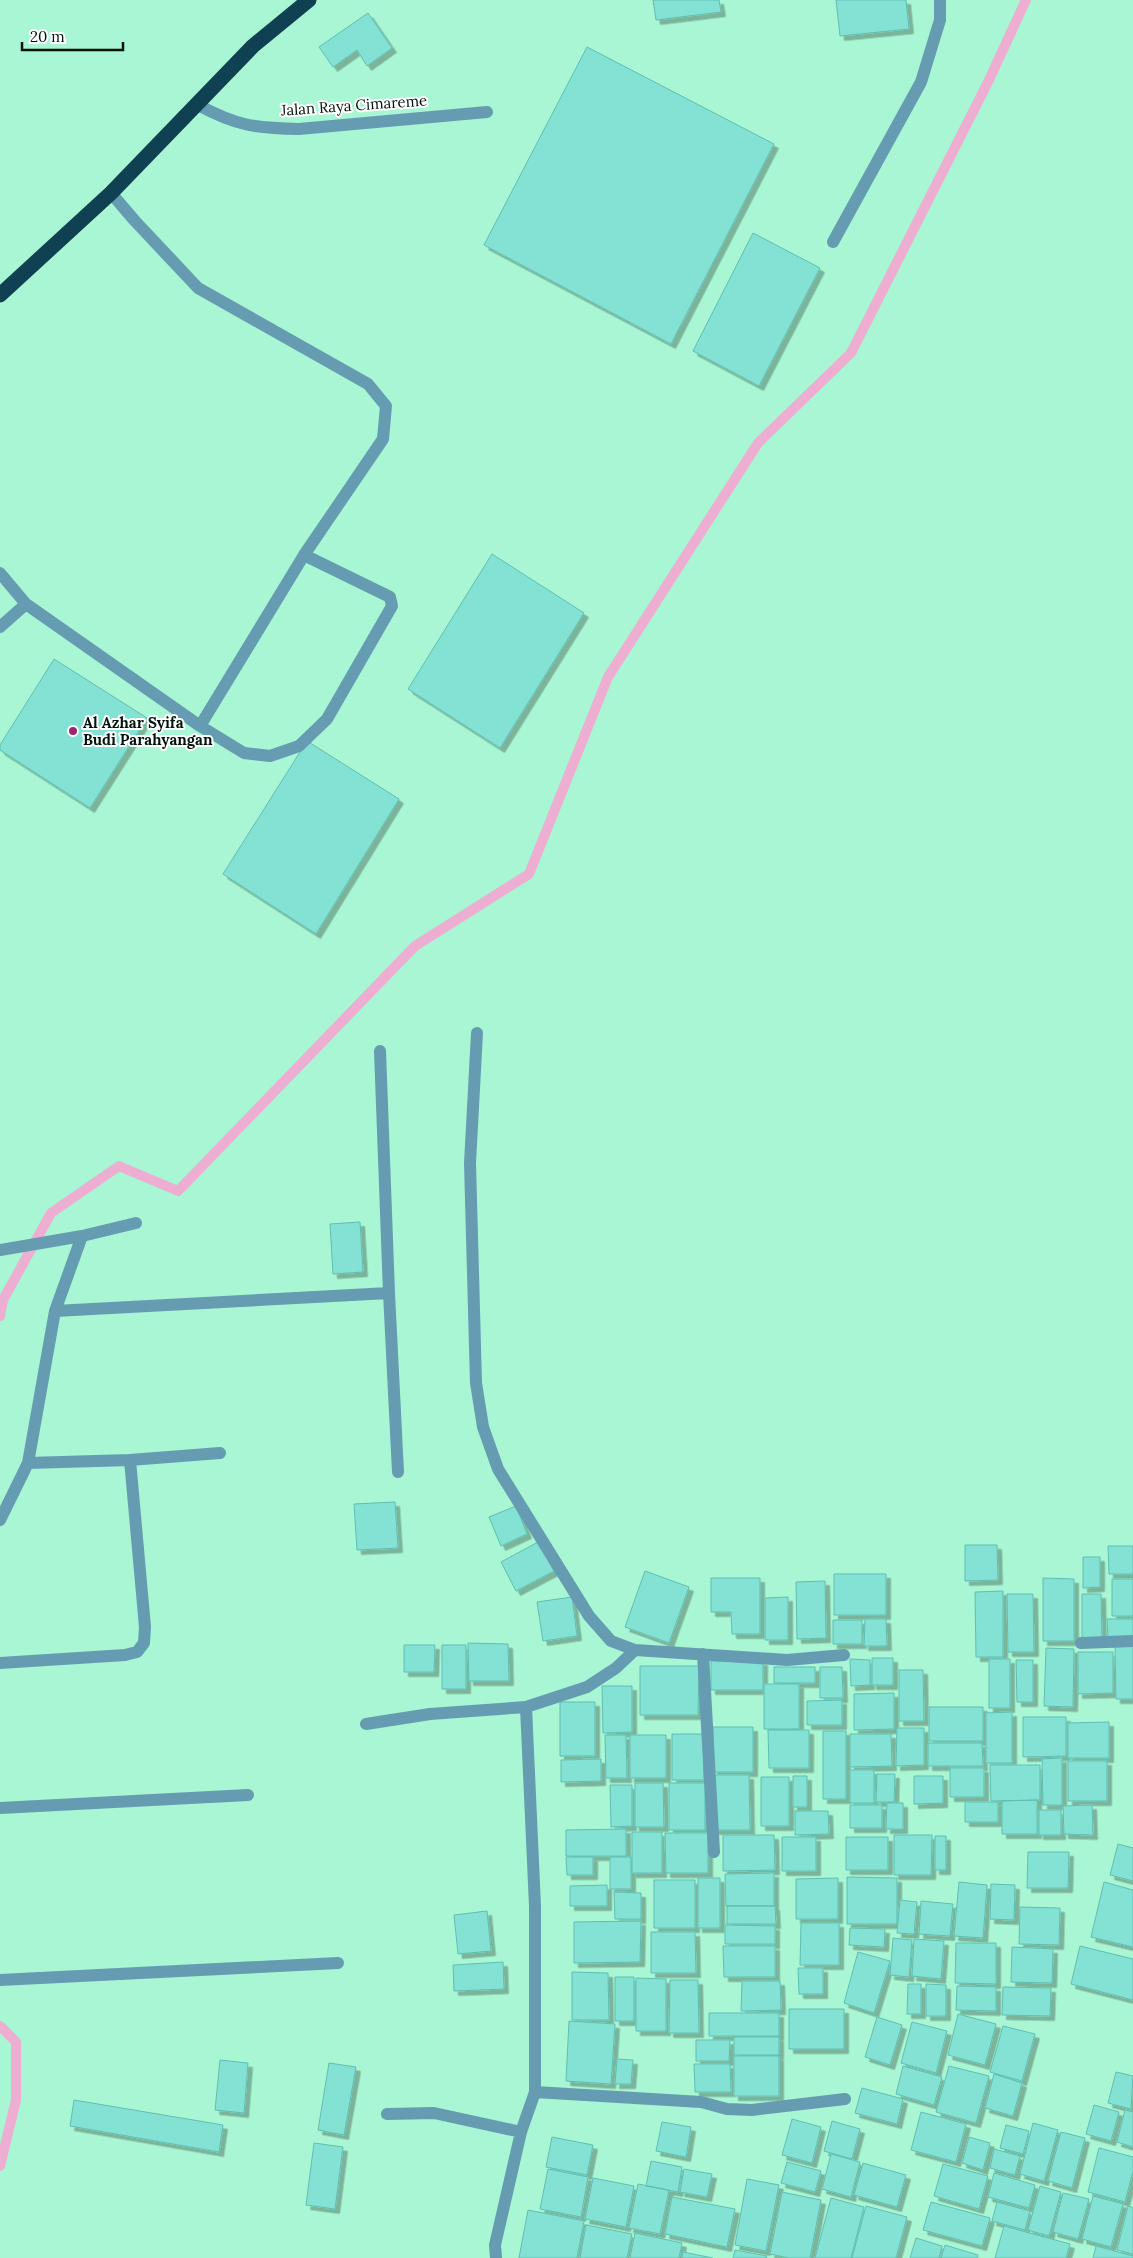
<svg xmlns="http://www.w3.org/2000/svg" width="1133" height="2258" viewBox="0 0 1133 2258" font-family="Lora,serif">
<defs>
<filter id="shadow"><feDropShadow dx="4.5" dy="4.5" stdDeviation="0" flood-color="#0004"/></filter>
</defs>
<rect width="100%" height="100%" fill="#a8f6d3"/>
<g fill="none" stroke-linecap="round" stroke-linejoin="round">
<path stroke="#edaed2" stroke-width="10" d="M0,1316L3,1300L51,1213L119,1166L178,1191L415,946L529,874L608,677L758,443L851,353L988,82L1026,0
M0,2026L16,2042V2100L0,2166"/>
</g>
<path fill="#84e2d5" stroke="#5fbeb2" filter="url(#shadow)" d="M653,0H719L721,12L656,20Z
M836,0H906L909,29L840,36Z
M368,13L392,48L367,66L357,50L333,67L319,47Z
M587,47L774,144L671,344L484,245Z
M753,233L820,268L759,386L693,351Z
M492,554L584,613L500,748L408,689Z
M54,659L147,718L90,808L0,750V745Z
M307,741L399,799L316,934L223,874Z
M360,1222L363,1272L333,1274L330,1224Z
M395,1502L398,1548L357,1550L354,1504Z
M516,1506L527,1534L501,1546L489,1517Z
M538,1542L554,1571L516,1591L501,1562Z
M965,1545H997L998,1580L965,1581Z
M1108,1546H1133V1574H1109Z
M1083,1557H1100V1587L1083,1588Z
M645,1571L689,1587L669,1643L625,1627Z
M834,1574H886V1615H834Z
M711,1578H760V1634H732L731,1612H711Z
M1043,1578L1074,1579V1641H1043Z
M1112,1579H1133V1616H1112Z
M825,1581L826,1638L797,1639L796,1582Z
M1003,1591V1657H976L975,1592Z
M1007,1594H1033L1034,1652H1008Z
M1082,1594H1101L1102,1640L1082,1639Z
M572,1597L577,1636L543,1641L537,1602Z
M788,1597V1640H765V1598Z
M865,1619H886L887,1646H864Z
M1107,1619H1133V1639H1108Z
M833,1620H862V1644H833Z
M468,1643L508,1644L509,1681H469Z
M1115,1644H1133V1699H1116Z
M404,1645H435L434,1672H404Z
M442,1645H466V1689H442Z
M1046,1648L1074,1649L1073,1707L1044,1706Z
M1078,1652H1113V1693L1078,1694Z
M872,1658H893V1685H872Z
M850,1659L870,1660V1685L851,1686Z
M989,1659H1010V1708H989Z
M1016,1660H1033V1702H1017Z
M711,1661H763V1690H711Z
M640,1666H699L698,1715H640Z
M774,1667H815V1683H774Z
M820,1667H842L843,1698H820Z
M899,1670H923L924,1721H899Z
M764,1684H799V1729H764Z
M602,1686H632V1732L603,1733Z
M894,1693V1729L854,1730V1694Z
M842,1700V1725H807V1701Z
M560,1702H595V1756H560Z
M929,1707H983V1741H929Z
M1012,1712V1763H986V1713Z
M1023,1717H1066V1756L1023,1757Z
M1109,1722V1758H1068V1723Z
M713,1727H753V1772H713Z
M897,1728H924V1765L896,1766Z
M768,1730H809V1768H769Z
M823,1731H846V1799H823Z
M672,1734H703L704,1780H672Z
M850,1734H891L892,1766L850,1767Z
M605,1735H626L627,1778H606Z
M630,1735H666V1778H630Z
M928,1743H982L983,1766H928Z
M1062,1758V1805H1043L1042,1759Z
M601,1759V1781L561,1782V1760Z
M1068,1761H1107V1801H1068Z
M990,1765H1040V1800L991,1801Z
M950,1768H984V1797H950Z
M850,1770H874V1803H850Z
M877,1774H895L894,1802H876Z
M714,1775H749L750,1830H714Z
M793,1776H807V1807H793Z
M914,1776H943V1803L914,1804Z
M761,1777H789V1826H761Z
M635,1783H663L664,1827H635Z
M669,1783H705V1830H669Z
M610,1785H632V1826L611,1827Z
M1037,1800V1834H1002V1801Z
M965,1802H998V1822H965Z
M887,1803H903V1829H886Z
M850,1805H882V1828H850Z
M1092,1805L1093,1835L1064,1834L1063,1806Z
M1039,1810H1061V1835H1039Z
M795,1811H828L829,1834L795,1835Z
M626,1829V1856H566V1830Z
M632,1832H662V1873H632Z
M665,1833H708V1873H666Z
M723,1835H774L775,1870L723,1871Z
M894,1835H932L931,1875H894Z
M935,1836H946V1870H935Z
M782,1837H816V1871H782Z
M846,1837H888V1870H846Z
M1118,1844L1133,1848V1881L1110,1875Z
M1028,1852H1069L1068,1888H1027Z
M566,1857H593V1875H567Z
M610,1857H631V1889H610Z
M774,1873V1906H726L725,1874Z
M847,1877L897,1878V1924H847Z
M698,1878H720V1928H698Z
M838,1878V1919H796V1879Z
M654,1880H695V1928H654Z
M959,1882L987,1885L983,1938L954,1936Z
M1104,1882L1133,1890V1947L1091,1937Z
M991,1884L1015,1885L1014,1920L990,1919Z
M607,1885V1906H570V1886Z
M614,1892L641,1893V1919H615Z
M900,1900L917,1902L914,1934L897,1933Z
M921,1901L953,1904L950,1936L919,1934Z
M727,1906H775L776,1924H727Z
M1020,1907L1060,1908L1059,1945L1019,1944Z
M487,1911L491,1951L458,1954L454,1915Z
M641,1921L640,1962L574,1963V1922Z
M801,1923H839V1965H800Z
M725,1925L775,1926V1944H725Z
M850,1928L885,1929L884,1947L849,1945Z
M651,1932H695L696,1973H651Z
M893,1938L912,1940L909,1977L890,1975Z
M914,1939L944,1941L941,1979L912,1976Z
M956,1943H996V1984L955,1983Z
M723,1946H775V1977H724Z
M1080,1946L1133,1959V2000L1071,1984Z
M1012,1947L1053,1949L1052,1983L1011,1982Z
M858,1952L890,1961L874,2013L844,2003Z
M503,1962L504,1989L454,1991L453,1965Z
M798,1968H823V1994H799Z
M572,1972L608,1973L609,2020H572Z
M615,1977H634V2021H615Z
M636,1978L666,1979V2031H636Z
M670,1980H698L699,2033H669Z
M742,1981H780L781,2010L741,2011Z
M908,1984H921V2014H907Z
M926,1984L946,1985V2016H926Z
M957,1986L996,1987V2011L956,2010Z
M1003,1987L1051,1988L1050,2016L1002,2015Z
M789,2009H844V2049H789Z
M709,2013H779V2036H709Z
M958,2014L996,2024L985,2065L948,2055Z
M877,2017L902,2025L890,2065L865,2057Z
M569,2021L615,2024L611,2084L566,2081Z
M912,2022L947,2031L936,2073L901,2063Z
M1003,2026L1035,2034L1022,2081L990,2072Z
M734,2037H779V2055H734Z
M696,2040H730L729,2061H696Z
M734,2056H779V2096H734Z
M617,2059L633,2060L631,2084H615Z
M220,2060L248,2063L244,2113L215,2110Z
M329,2063L356,2067L344,2135L318,2130Z
M694,2064H730L731,2092H695Z
M903,2066L942,2077L934,2105L896,2094Z
M949,2066L989,2076L976,2123L936,2112Z
M1116,2072L1133,2076L1131,2109L1108,2103Z
M994,2074L1022,2083L1013,2116L985,2108Z
M862,2088L903,2099L897,2124L855,2113Z
M74,2100L223,2125L219,2152L70,2126Z
M1094,2105L1119,2112L1111,2141L1086,2134Z
M1125,2110L1133,2112V2147L1117,2142Z
M921,2112L966,2124L956,2162L911,2150Z
M792,2119L821,2127L812,2163L782,2155Z
M832,2121L860,2129L852,2159L824,2151Z
M662,2122L691,2127L686,2157L656,2151Z
M1033,2123L1058,2130L1044,2181L1020,2174Z
M1006,2125L1029,2131L1023,2154L1000,2148Z
M1061,2132L1085,2138L1072,2188L1048,2181Z
M552,2137L593,2145L587,2175L546,2167Z
M969,2137L990,2143L983,2170L962,2163Z
M314,2143L343,2147L335,2209L306,2205Z
M1099,2148L1133,2157V2171L1125,2202L1088,2192Z
M994,2149L1020,2156L1015,2175L990,2168Z
M831,2154L860,2162L851,2197L822,2189Z
M651,2161L682,2167L678,2192L646,2186Z
M787,2162L821,2171L815,2192L781,2183Z
M863,2163L906,2175L897,2207L854,2195Z
M943,2164L988,2176L979,2209L934,2196Z
M548,2169L588,2177L581,2217L540,2209Z
M684,2169L712,2174L707,2197L680,2192Z
M994,2173L1035,2185L1029,2208L988,2197Z
M593,2178L634,2186L626,2227L585,2219Z
M747,2179L779,2185L766,2251L735,2245Z
M638,2184L669,2190L660,2234L629,2228Z
M1040,2186L1061,2192L1049,2236L1028,2230Z
M782,2192L821,2200L810,2258H789L770,2254Z
M1063,2193L1089,2199L1078,2239L1053,2232Z
M1093,2196L1123,2204L1111,2247L1082,2239Z
M672,2197L735,2209L727,2247L665,2234Z
M831,2198L864,2207L851,2258H815Z
M931,2202L990,2218L982,2246L923,2230Z
M997,2202L1030,2211L1025,2230L992,2221Z
M866,2206L907,2217L896,2258H852Z
M1128,2206L1133,2208V2254L1117,2250Z
M528,2210L584,2221L577,2258H519Z
M586,2225L632,2234L627,2258H580Z
M1004,2226L1070,2244L1066,2258H995Z
M635,2233L682,2243L679,2258H630Z
M916,2238L942,2246L939,2258H910Z
M945,2245L978,2255L977,2258H941Z
M1096,2246L1133,2256V2258H1093Z
M735,2250L767,2256L766,2258H733Z
M683,2252L713,2258H682Z"/>
<g fill="none" stroke-linecap="round" stroke-linejoin="round">
<path stroke="#659cb1" stroke-width="12" d="M198,105C237,126 255,128 299,129L487,112
M111,193L135,221L198,288L368,384L386,406L383,439L304,555
M833,242L921,82L940,20V0
M304,555L390,597L392,606L327,719L299,746L270,756L244,753L200,726Z
M0,573L26,604L200,726
M0,627L26,604
M477,1033L470,1163L476,1383L483,1427L498,1469L589,1616L611,1641L635,1650L787,1660L844,1655
M380,1051L389,1293L398,1472
M0,1250L82,1236L136,1223
M55,1311L389,1293
M130,1460L220,1453
M0,1520L28,1463L55,1311L82,1236
M1081,1643L1133,1641
M703,1654L714,1852
M0,1663L125,1655L137,1652L144,1643L145,1627L130,1460L28,1463
M366,1724L430,1714L526,1707L587,1687L616,1668L635,1650
M0,1808L248,1795
M0,1980L338,1963
M535,2092L701,2102L727,2109L752,2110L845,2099
M387,2114L434,2113L521,2132
M496,2258L495,2245L521,2132L535,2092V1906L526,1707"/>
<path stroke="#0f4152" stroke-width="15" d="M0,295L111,193L253,46L309,0"/>
</g>
<circle fill="#a02378" stroke="#fff" stroke-width="2" cx="73" cy="731" r="5"/>
<g text-anchor="middle" dominant-baseline="central" stroke-width="4" stroke-linejoin="round" paint-order="stroke">
<g font-size="15" fill="#00130a" stroke="#fff">
<text transform="translate(354 105) rotate(-4)">Jalan Raya Cimareme</text>
</g>
<g font-size="15" font-weight="bold" fill="#00130a" stroke="#fff" text-anchor="start">
<text x="83" y="722">Al Azhar Syifa<tspan x="83" dy="17">Budi Parahyangan</tspan></text>
</g>
</g>
<path d="M22 42v8h101v-8" fill="none" stroke="#00130a" stroke-width="2.5"/>
<text x="30" y="42" font-size="15" fill="#00130a" stroke="#ffffff" stroke-width="4" paint-order="stroke">20 m</text>
</svg>
